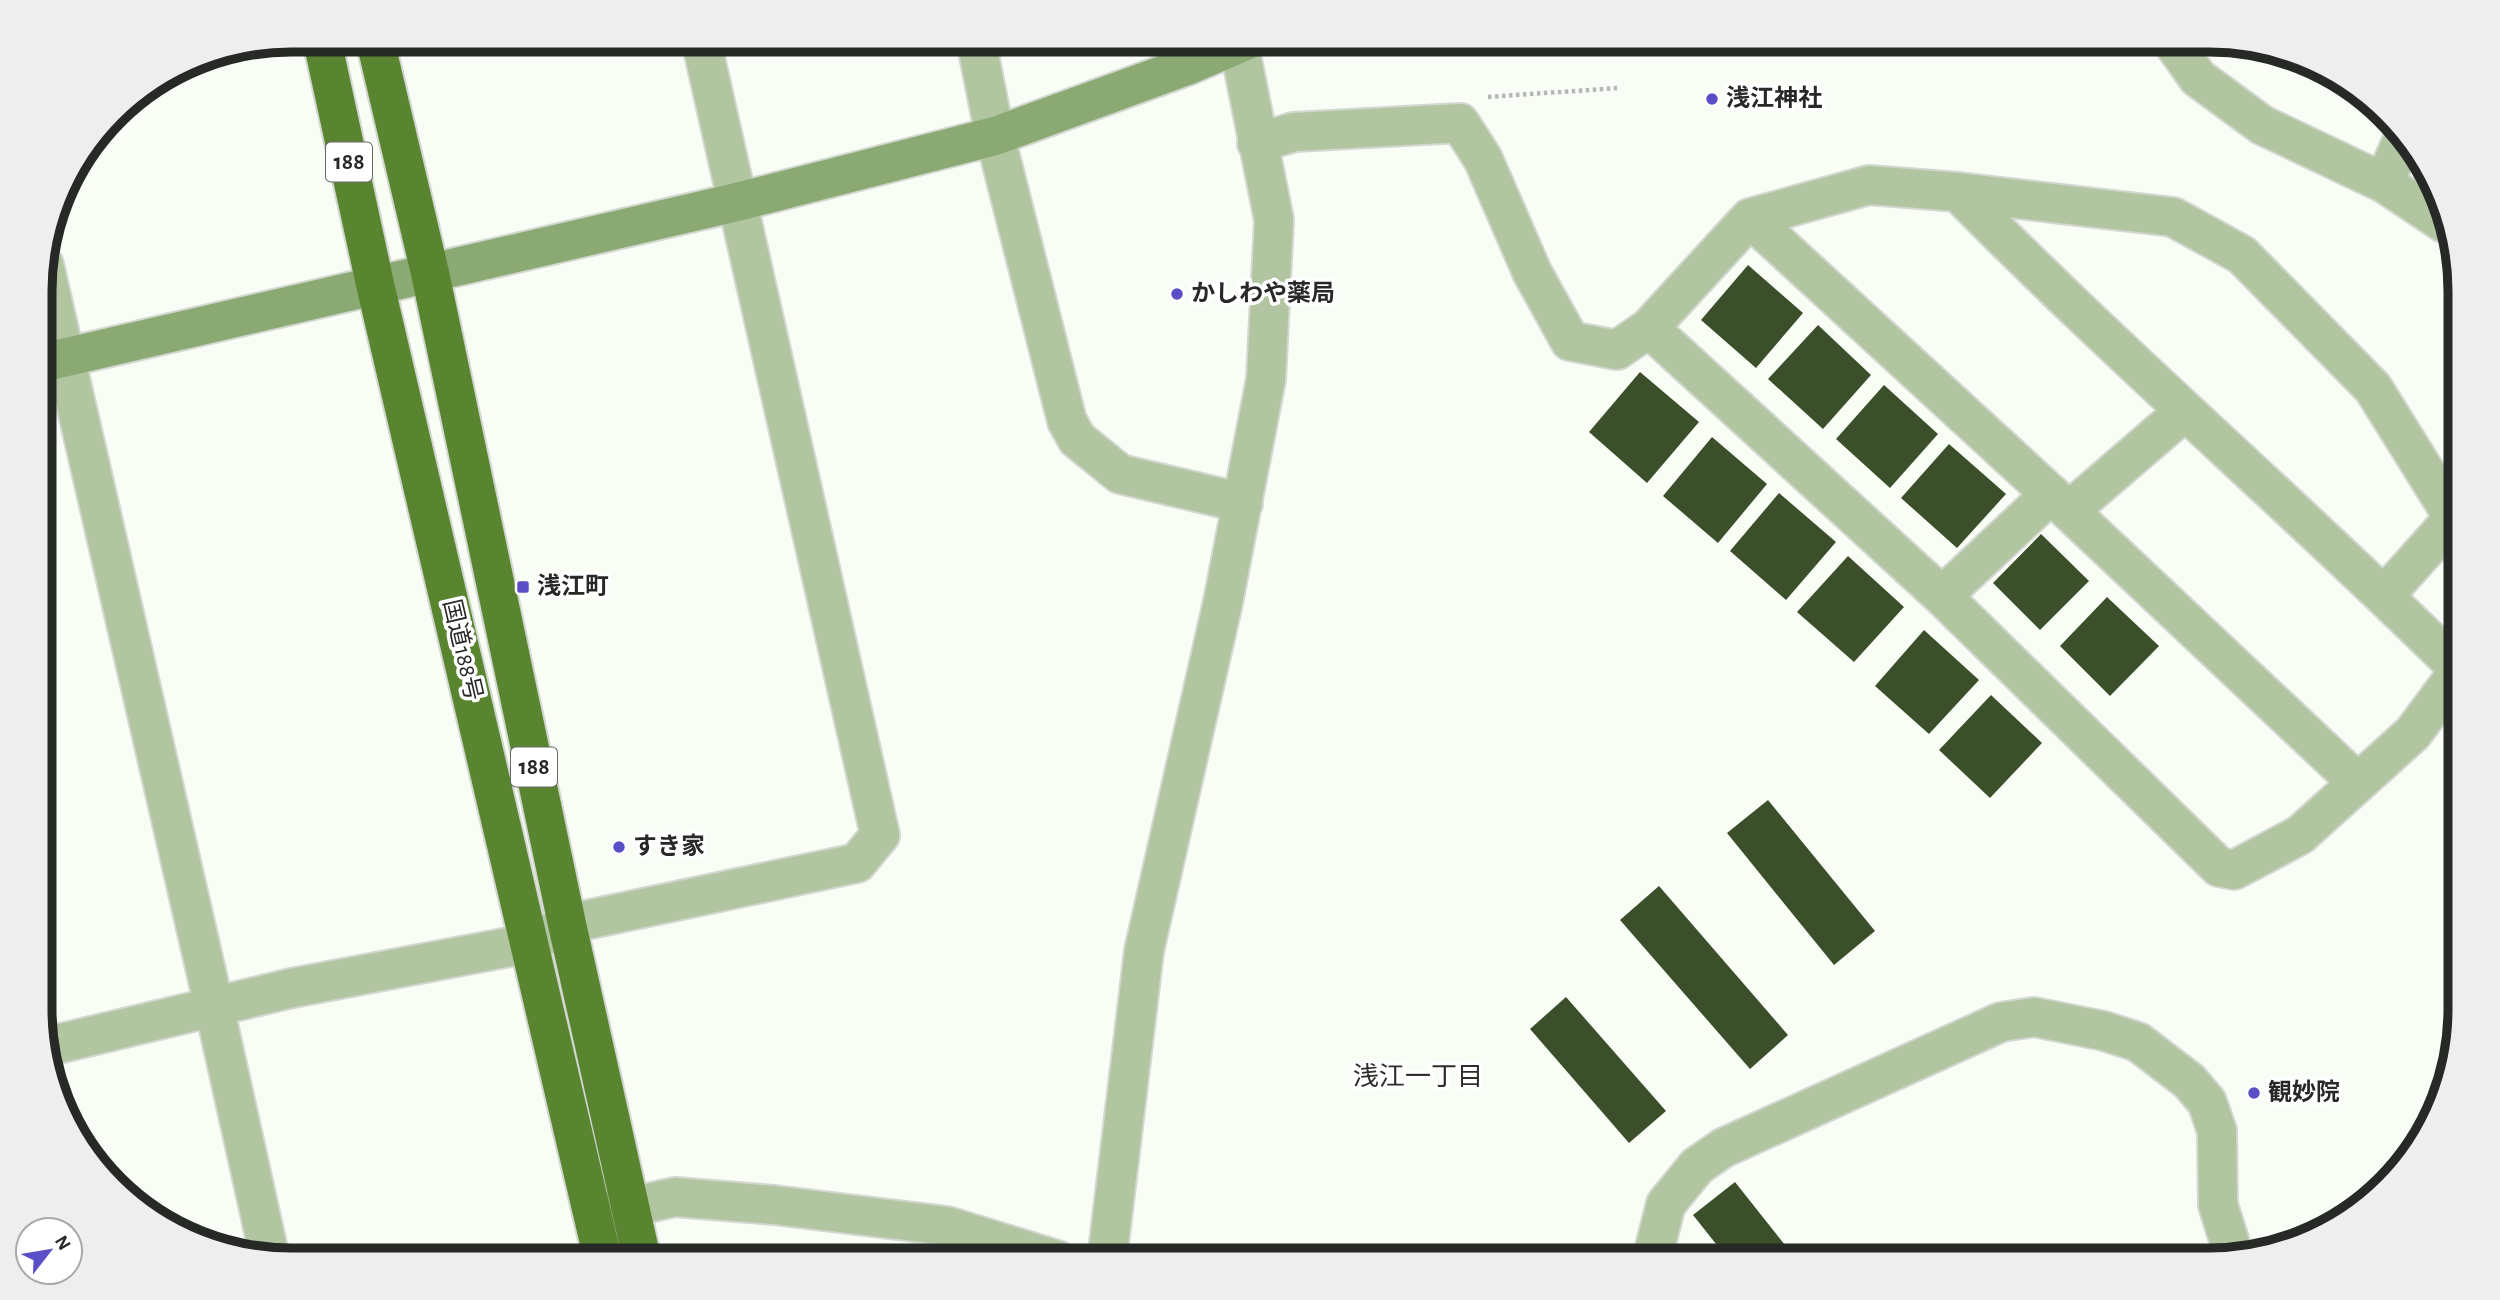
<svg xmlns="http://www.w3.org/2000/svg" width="2500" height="1300" viewBox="0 0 2500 1300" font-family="'Alegreya Sans','Noto Sans JP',sans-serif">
<rect width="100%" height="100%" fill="#f8fdf5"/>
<path fill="#3b502a" d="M1748,265L1803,313L1756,368L1701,320Z
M1818,325L1871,375L1823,429L1768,379Z
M1640,372L1699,422L1647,483L1589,432Z
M1884,385L1938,434L1890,488L1836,439Z
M1712,437L1767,484L1718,543L1663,496Z
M1949,444L2006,494L1957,548L1901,498Z
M1779,493L1836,542L1786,600L1730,551Z
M2041,534L2089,581L2040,630L1993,583Z
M1848,556L1904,607L1854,662L1797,612Z
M2107,597L2159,646L2110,696L2060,646Z
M1924,630L1979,680L1929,734L1875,686Z
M1991,695L2042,743L1990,798L1939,750Z
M1768,800L1875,931L1834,965L1727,833Z
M1659,886L1788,1035L1750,1069L1620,920Z
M1566,997L1666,1111L1629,1143L1530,1029Z
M1735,1182L1796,1259H1728L1693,1215Z"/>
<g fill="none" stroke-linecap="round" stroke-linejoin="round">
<g stroke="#d2d7d0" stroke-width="42">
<path id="street" d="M976,40L995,136L1067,421L1077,439L1120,474L1243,503
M2171,40L2198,78L2262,125L2384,183L2444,223
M1257,143L1294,132L1460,123L1483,159L1532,272L1570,341L1617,350L1649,328L1750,218L1869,185L1958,192C2120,357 2295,507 2459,669
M2384,183L2403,139
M1958,192L2173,217L2242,255L2373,388L2454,518L2384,596
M1750,218L2069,511L2357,782
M44,265L214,1006L269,1254
M1649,328L1942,596L2219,867L2234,870L2300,835L2413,733L2459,671
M2069,511L2185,411
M1942,596L2051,494
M45,1047L292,988L531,943L567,924L857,863L880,835L701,40
M599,1214L675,1197L774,1205L947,1226L1057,1260
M1652,1259L1666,1204L1697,1166L1723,1148L2001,1022L2034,1017L2104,1031L2138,1042L2189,1081L2207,1102L2217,1131L2218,1205L2234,1256
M1107,1260L1144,951L1223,602L1266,379L1274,220L1239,45"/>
</g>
<g stroke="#d2d7d0" stroke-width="42">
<path id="secondary" d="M41,363L737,202L995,136L1187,66L1248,40"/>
</g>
<g stroke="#d2d7d0" stroke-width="42">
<path id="highway" d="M322,40L375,284L603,1260
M375,40L430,273L567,924L642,1260"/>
</g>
<path stroke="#b4b8b2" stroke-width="4.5" stroke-dasharray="3.5 3.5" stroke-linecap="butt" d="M1488,97L1617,88"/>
<use href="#street" stroke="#b0c5a0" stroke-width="38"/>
<use href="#secondary" stroke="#8baa73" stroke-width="38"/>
<use href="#highway" stroke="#5a8530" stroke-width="38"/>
</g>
<g fill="#5a4fc7" stroke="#fff" stroke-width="2.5">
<circle cx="1712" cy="99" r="7"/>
<circle cx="1177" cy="294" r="7"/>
<rect x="516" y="580" width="14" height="14" rx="3.5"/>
<circle cx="619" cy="847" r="7"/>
<circle cx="2254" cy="1093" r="7"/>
</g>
<g text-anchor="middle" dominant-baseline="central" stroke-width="7" stroke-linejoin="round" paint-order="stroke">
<g fill="#fff" stroke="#686967" stroke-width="2">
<rect x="326" y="142.5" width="46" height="39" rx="5"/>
<rect x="511" y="747.5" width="46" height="39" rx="5"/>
</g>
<g font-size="23" font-weight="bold" fill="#272926">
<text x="349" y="162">188</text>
<text x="534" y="767">188</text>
</g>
<g font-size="24" font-weight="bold" fill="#272926" stroke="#fff" text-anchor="start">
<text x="1726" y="99">浅江神社</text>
<text x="1191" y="294">かしわや薬局</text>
<text x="537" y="587">浅江町</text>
<text x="633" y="847">すき家</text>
<text x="2268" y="1093">観妙院</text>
</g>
<g font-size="24" fill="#272926" stroke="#fff">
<text transform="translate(462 650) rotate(77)">国道188号</text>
</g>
<g font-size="26" fill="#2b2f29" stroke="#fff">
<text x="1418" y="1077">浅江一丁目</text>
</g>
</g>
<path d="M0 0H2500V1300H0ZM291 52H2209A239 239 0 0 1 2448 291V1009A239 239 0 0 1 2209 1248H291A239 239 0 0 1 52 1009V291A239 239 0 0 1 291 52Z" fill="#eee" fill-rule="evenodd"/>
<path fill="none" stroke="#272926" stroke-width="9" d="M291 52H2209A239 239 0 0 1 2448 291V1009A239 239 0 0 1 2209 1248H291A239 239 0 0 1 52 1009V291A239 239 0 0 1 291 52Z"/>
<g transform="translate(49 1251) rotate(59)"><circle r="33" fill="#ffffff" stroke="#a9a9a8" stroke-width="2"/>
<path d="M0-5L12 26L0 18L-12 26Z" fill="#5a4fc7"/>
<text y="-10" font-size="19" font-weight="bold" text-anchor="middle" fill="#272926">N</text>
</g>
</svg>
